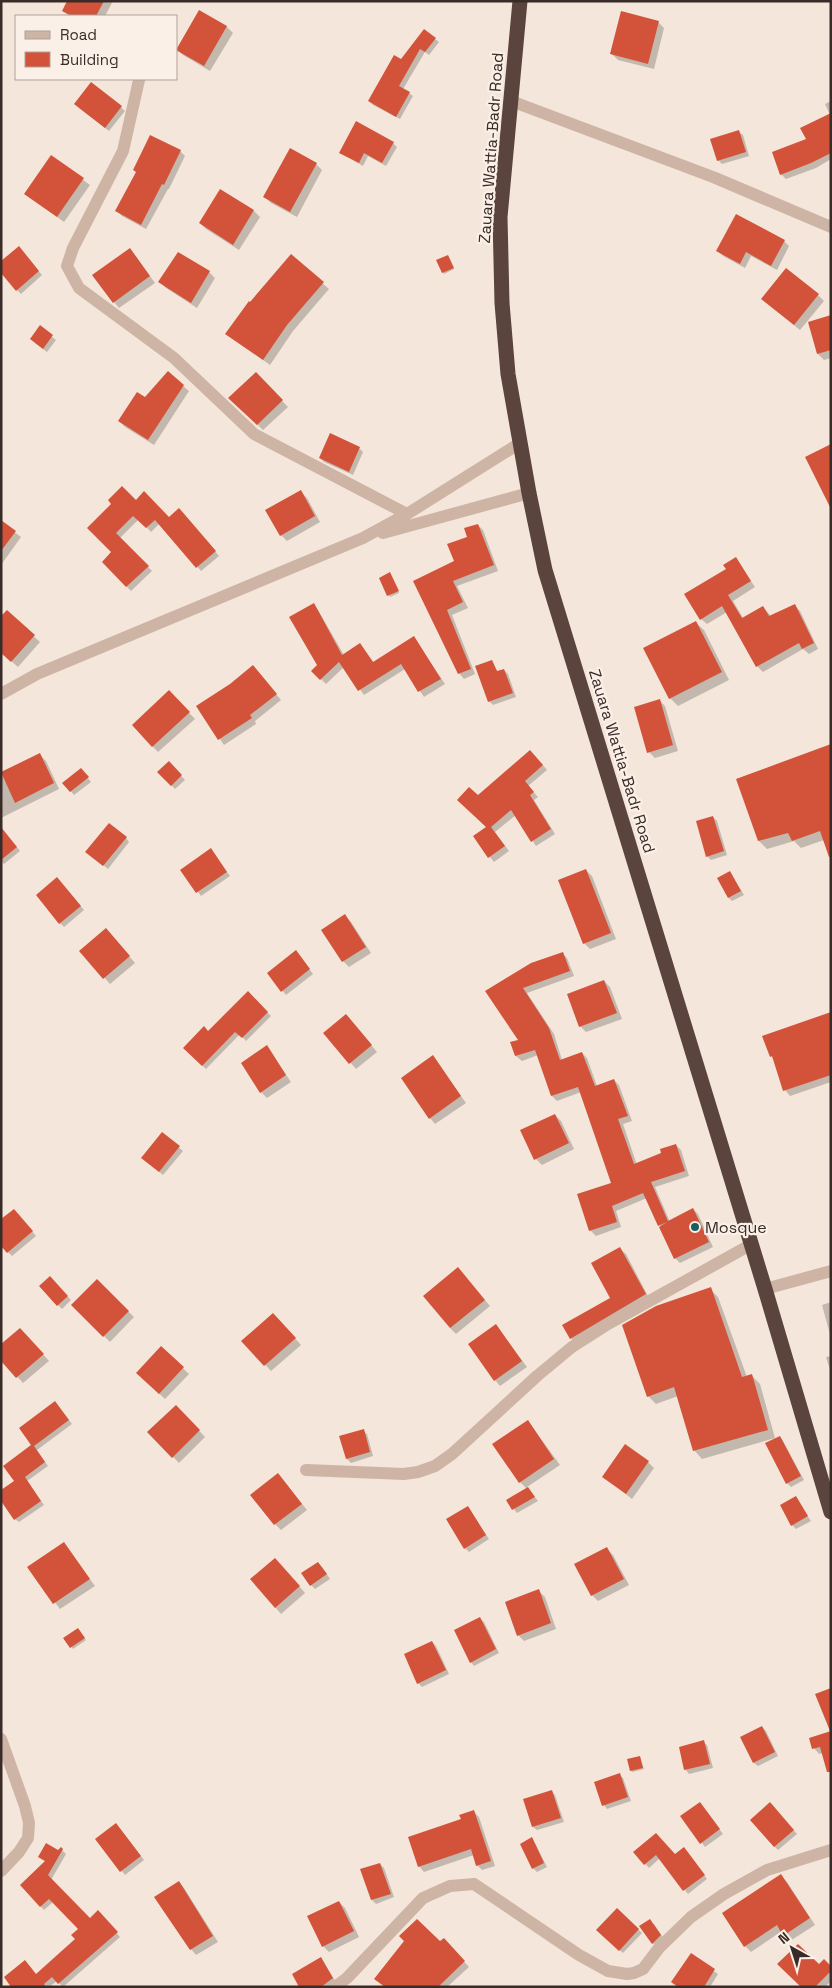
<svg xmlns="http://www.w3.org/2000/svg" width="832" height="1988" viewBox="0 0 832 1988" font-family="'Space Grotesk',sans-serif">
<rect width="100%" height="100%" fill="#f4e6da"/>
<path fill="#0003" d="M68,1H113L105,16H69L63,11Z
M199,11L227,27L233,33L210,71L183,55L177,49Z
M658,22L664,28L654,69L618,60L612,54Z
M435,39L439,42L429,55L425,52L403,89L413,96L400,119L373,105L369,101L401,60Z
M831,101V159L816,168L786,179L781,174L830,115L825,104Z
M121,107L125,111L109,131L79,108Z
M739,132L743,135L749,156L722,164L718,160Z
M393,143L397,147L386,166L368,156L363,166L341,153Z
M180,151L185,156L169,189H168L146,229L122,216L117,211Z
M52,157L90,185L64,222L26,194Z
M316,164L322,170L297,217L271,203L265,197Z
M221,191L254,211L260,217L239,250L206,229L200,223Z
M784,241L789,246L777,270L751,256L745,268L723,256L718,251Z
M130,249L155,283L119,308L114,302Z
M22,252L42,275L21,294L17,290Z
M291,256L329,289L293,331L270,365L227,334Z
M448,256L454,269L444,274L443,272Z
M209,272L215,278L197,308L166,288L160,282Z
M818,295L824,301L800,330L769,305Z
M831,317V358L824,360L818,354L809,323Z
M40,327L56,340L47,352L35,343Z
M256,374L288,407L263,430L230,398Z
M183,386L189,391L154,445L125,427L119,421L145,399Z
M359,448L363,452L353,475L324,462L320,458Z
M301,492L307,498L320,522L287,541L281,535Z
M136,501L169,519L184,514L219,556L201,571L160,523L151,532L139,519L120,538L152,571L131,591L103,562L113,552L88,528Z
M1,522L21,537L1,565Z
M478,525L483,530L498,571L457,586L468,608L452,615L475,674L464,679L459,673L415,582L455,562Z
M736,559L755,587L733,601L743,618L763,607L771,616L794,605L800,611L818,649L809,654L803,649L763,672L757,666L727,612L707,624L701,619L728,570Z
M390,574L399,593L390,597L381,578Z
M313,605L318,610L344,655L360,644L374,663L414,638L445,684L424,697L405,669L364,695L344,667L326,684L313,671L318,666Z
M7,612L40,642L18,667L1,652Z
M695,622L704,630L729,680L678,706L670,698Z
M491,662L498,672L504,670L508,674L516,697L493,705L489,701Z
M258,672L281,700L255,721L256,724L224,745L198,707Z
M169,692L195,719L158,752L133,726Z
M659,700L665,706L678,751L655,758L649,752Z
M831,745V860L824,840L801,848L794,841L767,849L759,841L737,779Z
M40,755L46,761L59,789L1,818V773Z
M535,756L547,770L528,786L538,797L534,800L555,834L536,846L516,815L495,832L509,851L494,862L474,837L488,827L478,797Z
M169,763L185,780L175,789L159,772Z
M84,773L91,782L74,795L64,783Z
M713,817L717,821L727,855L711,860L707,856Z
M126,838L129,842L108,869L91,855Z
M11,840L20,851L4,864L1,861V841Z
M211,850L230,876L201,896L182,870Z
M586,870L592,876L616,939L590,949L584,943Z
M730,872L744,895L732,901L729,898Z
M61,883L84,910L64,927L60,923Z
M345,916L351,922L371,953L349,967L343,961Z
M112,936L135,963L110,984L81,951Z
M562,953L567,958L574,976L527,993L554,1034L562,1060L582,1053L587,1058L597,1086L614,1080L619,1085L632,1121L623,1124L637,1165L663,1153L676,1145L681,1150L689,1176L655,1187L670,1222L693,1209L698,1214L713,1247L680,1263L675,1258L647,1198L616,1211L621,1227L596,1236L591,1231L579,1195L612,1184L581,1092L557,1101L552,1096L538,1055L522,1061L516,1056L512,1043L520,1040L487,991Z
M299,956L313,974L286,995L268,973Z
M604,981L610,987L622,1019L586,1032L580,1026Z
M248,993L271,1016L246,1041L240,1034L206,1069L184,1048L208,1032Z
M831,1013V1082L790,1096L785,1090L775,1060L771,1056L764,1036Z
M352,1022L377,1052L356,1069L325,1033Z
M267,1047L291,1082L267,1098L261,1092Z
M433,1057L466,1103L435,1124L430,1118Z
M555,1115L561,1121L574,1149L542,1165L536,1159Z
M162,1133L183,1151L163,1175L146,1161Z
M18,1214L36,1236L12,1256L8,1252Z
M620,1249L626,1254L650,1300L576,1343L571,1338L611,1298Z
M458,1269L490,1306L456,1334L450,1328Z
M50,1278L71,1300L62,1309L41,1287Z
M97,1281L134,1317L110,1342L73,1305Z
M710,1289L718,1297L747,1377L752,1376L760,1384L775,1438L702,1459L694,1450L678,1396L656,1404L648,1396Z
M831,1302V1338L822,1305Z
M279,1320L301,1345L271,1371L243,1341Z
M496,1326L527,1367L500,1386L495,1380Z
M26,1335L49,1361L23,1383L1,1359Z
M161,1347L189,1374L165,1399L143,1379Z
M831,1356V1373L826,1357Z
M58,1406L72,1424L37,1450L48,1466L27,1481L44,1505L19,1522L15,1519L16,1481L33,1446Z
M176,1406L205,1437L179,1463L149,1432Z
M528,1421L560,1465L527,1487L538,1501L517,1513L507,1500L527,1489L520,1482Z
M363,1431L367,1434L373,1456L351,1463L347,1459L341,1437Z
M780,1437L783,1441L804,1480L791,1487L787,1483Z
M648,1462L654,1468L632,1499L604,1477Z
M284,1481L307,1510L281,1530L275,1524Z
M795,1497L811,1521L796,1529L792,1525Z
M468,1507L489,1539L469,1552L465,1548Z
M64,1544L95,1586L60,1609L29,1568Z
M607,1549L613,1555L629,1585L598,1601L592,1595Z
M281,1565L305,1593L281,1614L251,1579Z
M322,1567L330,1579L315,1589L311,1585Z
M539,1591L545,1597L556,1629L524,1641L518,1635Z
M480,1619L484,1622L499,1653L474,1666L471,1662Z
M79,1631L86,1640L73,1649L65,1638Z
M432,1642L436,1646L449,1674L422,1687L418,1683Z
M762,1727L766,1731L778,1756L758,1766L754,1763L742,1737Z
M831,1733L826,1752L819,1754L814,1748Z
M703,1742L707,1745L713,1768L689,1774L686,1770L680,1748Z
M640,1757L644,1769L632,1772L631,1770Z
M619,1775L623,1778L631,1801L607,1809L604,1805Z
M551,1791L555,1795L564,1822L537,1830L533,1827Z
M700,1803L723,1834L705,1847L682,1816Z
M774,1808L797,1834L778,1850L774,1846Z
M474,1812L479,1817L495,1866L482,1870L477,1865L474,1855L424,1872L419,1866L462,1820Z
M120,1829L144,1860L125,1875L97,1840Z
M531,1839L535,1843L547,1867L537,1872L533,1868Z
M61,1849L66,1854L51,1880L90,1919L98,1912L120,1937L63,1987L57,1981L49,1987H13L36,1975L77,1940L79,1929L53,1902L44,1910L21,1885L46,1862L39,1857Z
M635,1852L675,1856L688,1853L707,1879L688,1894L660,1858L649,1868Z
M380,1864L384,1868L394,1897L376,1904L372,1900Z
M781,1876L787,1882L815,1925L790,1941L782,1931L751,1952L745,1946Z
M179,1882L184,1888L218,1942L196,1955L191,1949Z
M339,1902L345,1908L359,1937L329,1952L323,1946Z
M617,1910L642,1933L623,1953L598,1930Z
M654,1924L664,1939L656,1947L641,1927Z
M444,1940L469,1967L447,1987H385Z
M691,1955L718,1974L710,1987H678Z
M321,1959L336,1982L329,1987H301Z
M819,1966L831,1968V1981L825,1987H802Z"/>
<path fill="#d3533a" d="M67,1H104L96,16H72L62,11Z
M199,10L227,26L204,66L176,50Z
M621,11L659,21L648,64L610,54Z
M424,29L436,38L425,52L420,49L399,86L410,92L396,117L368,101L394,55L401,59Z
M91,82L122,106L105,128L74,104Z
M831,113V153L811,163L780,175L772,152L806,139L800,128Z
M356,121L394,142L382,163L364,153L359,163L339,153Z
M739,130L746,152L717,161L710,139Z
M150,135L181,150L164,185L162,184L141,225L115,211L136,172L133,170Z
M290,148L317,163L290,212L263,197Z
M51,155L84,178L57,217L24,194Z
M220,189L254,210L233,245L199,223Z
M736,214L785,240L771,266L746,252L740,264L716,251Z
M19,246L39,271L16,291L1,273V261Z
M130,248L150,276L113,303L92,275Z
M178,252L210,271L191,303L158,282Z
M291,254L324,282L287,325L263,360L225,334L249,301L250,302Z
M448,255L454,268L442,273L436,260Z
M786,268L819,294L794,325L761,299Z
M831,315V350L817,354L808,322Z
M40,325L53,335L43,349L30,339Z
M168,371L184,385L148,440L118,421L137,392L145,397Z
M256,372L283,400L257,425L228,398Z
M330,433L360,447L349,472L319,458Z
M831,444V509L805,457Z
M122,486L136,500L144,491L169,517L179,508L216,551L196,568L155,520L146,528L133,516L116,533L149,566L126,587L102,562L111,552L87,528L111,504L108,500Z
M301,490L315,516L280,536L265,510Z
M1,520L16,531L1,551Z
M478,524L494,565L453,581L463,602L447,610L471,669L458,674L413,581L454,561L447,544L467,537L464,528Z
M736,557L751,581L728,595L742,618L763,606L769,616L795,604L814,643L802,649L799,643L756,667L722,606L700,620L684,594L726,569L723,565Z
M390,572L399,591L387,596L379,578Z
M314,603L342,655L360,643L373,662L414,636L441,679L418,692L401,664L358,691L339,662L320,680L311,671L317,665L289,617Z
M7,610L35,635L11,662L1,653V616Z
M696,621L722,672L669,699L643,648Z
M492,660L497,671L504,669L513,693L488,702L475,666Z
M253,665L277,694L250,715L252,718L218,740L196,706L230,684Z
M169,690L190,712L152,747L132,725Z
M660,699L673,745L647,753L634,707Z
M831,744V857H829L820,831L792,841L788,833L758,841L736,779Z
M530,750L543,765L525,781L534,792L530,795L551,829L531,842L511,810L491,827L505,846L488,858L473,836L486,827L457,800L469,787L478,795Z
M40,753L54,783L15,803L1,772Z
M169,761L182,775L171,786L157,772Z
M81,768L89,777L70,792L62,783Z
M713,816L724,851L706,857L696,821Z
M109,823L127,837L103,866L85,852Z
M1,827L17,847L1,860Z
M211,848L227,872L196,893L180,870Z
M586,869L611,933L583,944L558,880Z
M730,871L741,891L728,898L717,878Z
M57,877L81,906L59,924L36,895Z
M345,914L366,947L342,962L321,930Z
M106,928L130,956L103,979L79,951Z
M296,950L310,969L281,992L267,973Z
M563,952L570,971L523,988L549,1028L560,1060L582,1052L595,1086L614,1079L628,1116L618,1119L634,1164L661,1153L660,1149L676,1144L685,1171L651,1182L668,1221L693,1208L709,1242L674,1259L659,1227L667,1222L658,1226L643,1193L612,1206L617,1222L589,1231L577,1194L611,1183L578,1087L551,1096L535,1050L515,1056L510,1042L518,1040L485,991L531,963Z
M604,980L617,1013L579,1027L567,994Z
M248,991L268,1012L242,1038L235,1032L202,1066L183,1048L204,1026L208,1031Z
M831,1012V1075L783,1091L772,1056L770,1057L762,1036Z
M346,1014L372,1045L349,1064L323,1033Z
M267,1045L286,1075L260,1093L241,1063Z
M433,1055L461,1096L429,1119L401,1078Z
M555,1114L569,1143L534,1160L520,1130Z
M162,1132L180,1146L159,1172L141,1158Z
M14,1209L33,1231L7,1253L1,1246V1219Z
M620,1247L646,1294L570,1339L562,1325L610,1298L591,1263Z
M458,1267L485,1300L450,1328L423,1296Z
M50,1276L68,1296L57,1306L39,1286Z
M97,1279L129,1311L103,1337L71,1305Z
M711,1287L742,1377L752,1374L768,1430L693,1451L674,1387L647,1397L622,1325L656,1306Z
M273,1313L296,1338L264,1366L241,1341Z
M496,1324L522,1361L494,1381L468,1344Z
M20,1328L44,1354L16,1378L1,1361V1344Z
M161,1346L184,1367L159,1394L136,1373Z
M55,1401L69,1420L34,1446L45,1462L25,1477L41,1501L14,1520L1,1501V1490L14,1481L3,1466L31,1445L19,1428Z
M176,1405L200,1430L172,1458L147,1432Z
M528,1420L554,1459L519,1483L492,1444Z
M364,1429L370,1452L346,1459L339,1436Z
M780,1436L801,1476L786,1484L765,1443Z
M625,1444L649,1461L626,1494L602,1477Z
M278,1473L302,1504L274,1525L250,1495Z
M528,1487L535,1497L512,1510L506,1500Z
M796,1496L808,1516L791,1526L780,1505Z
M468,1506L486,1535L464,1549L446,1519Z
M64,1542L90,1579L53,1604L27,1567Z
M607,1547L624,1579L591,1596L574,1564Z
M275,1558L300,1586L275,1608L250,1579Z
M318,1562L327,1574L310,1586L301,1573Z
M539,1589L551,1623L517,1636L505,1602Z
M480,1617L496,1649L470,1663L454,1630Z
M78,1628L85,1638L70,1648L63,1638Z
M432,1641L446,1670L417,1684L404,1654Z
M831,1688V1730L830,1731L815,1694Z
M762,1726L775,1752L753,1763L740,1737Z
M831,1731V1772H827L820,1747L812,1749L809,1738Z
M704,1740L710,1764L684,1770L679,1747Z
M640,1756L643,1768L630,1771L627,1759Z
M620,1773L628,1797L602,1806L594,1782Z
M552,1790L561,1818L532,1827L523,1799Z
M700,1802L720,1829L700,1844L680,1816Z
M770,1802L794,1830L774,1847L750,1820Z
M474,1810L491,1861L476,1866L471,1849L418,1867L408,1837L461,1819L459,1815Z
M116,1823L141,1856L120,1872L95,1839Z
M656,1833L675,1854L684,1847L705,1875L683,1891L656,1855L644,1865L633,1852Z
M532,1837L544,1863L532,1869L520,1844Z
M46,1843L58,1850L61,1847L63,1849L48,1875L90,1918L98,1910L118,1932L58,1984L52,1977L44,1984L46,1987H11L4,1977L25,1960L36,1974L75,1939L71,1935L78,1929L49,1899L40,1907L20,1885L45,1861L38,1857Z
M380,1863L391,1894L371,1900L360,1869Z
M781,1874L810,1918L783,1936L777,1925L744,1947L722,1913Z
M179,1881L213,1936L190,1950L154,1897Z
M339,1901L354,1931L322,1947L307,1916Z
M617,1908L639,1929L619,1951L596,1930Z
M417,1919L440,1941L444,1938L465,1961L438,1987H385L374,1979L404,1941L399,1936Z
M650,1919L661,1935L652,1944L639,1926Z
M798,1944L819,1964L824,1959L831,1966V1971L815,1987H801L777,1964Z
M691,1953L715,1969L704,1987H678L671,1982Z
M321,1957L333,1978L321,1987H299L292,1974Z"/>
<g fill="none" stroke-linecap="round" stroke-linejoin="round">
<path stroke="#ceb4a5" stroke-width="12" d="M139,80L123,151L73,248L67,266L79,288L174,358L254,434L407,514
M511,101L713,177L831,227
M383,533L529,493
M1,694L37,674L363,538L407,514L520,443
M765,1289L831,1271
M306,1470L404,1474L418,1472L435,1466L452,1454L537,1376L572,1347L608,1324L752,1244
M1,1739L25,1806L29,1823L28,1838L19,1852L1,1871
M335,1987L347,1978L423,1898L450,1886L474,1884L579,1955L608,1971L627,1974L634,1973L643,1969L659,1948L691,1917L724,1894L767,1870L831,1850"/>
<path stroke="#5b443d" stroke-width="15" d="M520,1L500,217L502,303L508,374L529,493L545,570L765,1289L831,1512"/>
</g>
<circle fill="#185f5e" stroke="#fbf0e7" stroke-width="2" cx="695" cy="1227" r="5"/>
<g text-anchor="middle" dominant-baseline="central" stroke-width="4.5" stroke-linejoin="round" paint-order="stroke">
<g font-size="16" fill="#392b27" stroke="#fbf0e7">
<text transform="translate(491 148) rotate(-86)">Zauara Wattia-Badr Road</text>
<text transform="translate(622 761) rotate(73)">Zauara Wattia-Badr Road</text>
</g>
<g font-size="16" fill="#392b27" stroke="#fbf0e7" text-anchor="start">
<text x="705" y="1227">Mosque</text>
</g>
</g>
<rect width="832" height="1988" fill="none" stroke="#392b27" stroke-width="5"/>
<rect x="15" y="15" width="162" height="65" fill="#fbf0e7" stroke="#ada19a"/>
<rect x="25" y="31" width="25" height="8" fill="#ceb4a5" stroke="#ada19a"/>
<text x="60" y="40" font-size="15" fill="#392b27">Road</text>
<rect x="25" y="52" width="25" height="15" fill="#d3533a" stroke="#ada19a"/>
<text x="60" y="65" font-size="15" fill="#392b27">Building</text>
<g transform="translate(792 1948) rotate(321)" stroke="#fbf0e7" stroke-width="4" paint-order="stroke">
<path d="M0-4L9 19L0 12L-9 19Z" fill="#392b27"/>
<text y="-8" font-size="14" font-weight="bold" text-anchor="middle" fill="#392b27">N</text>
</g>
</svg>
